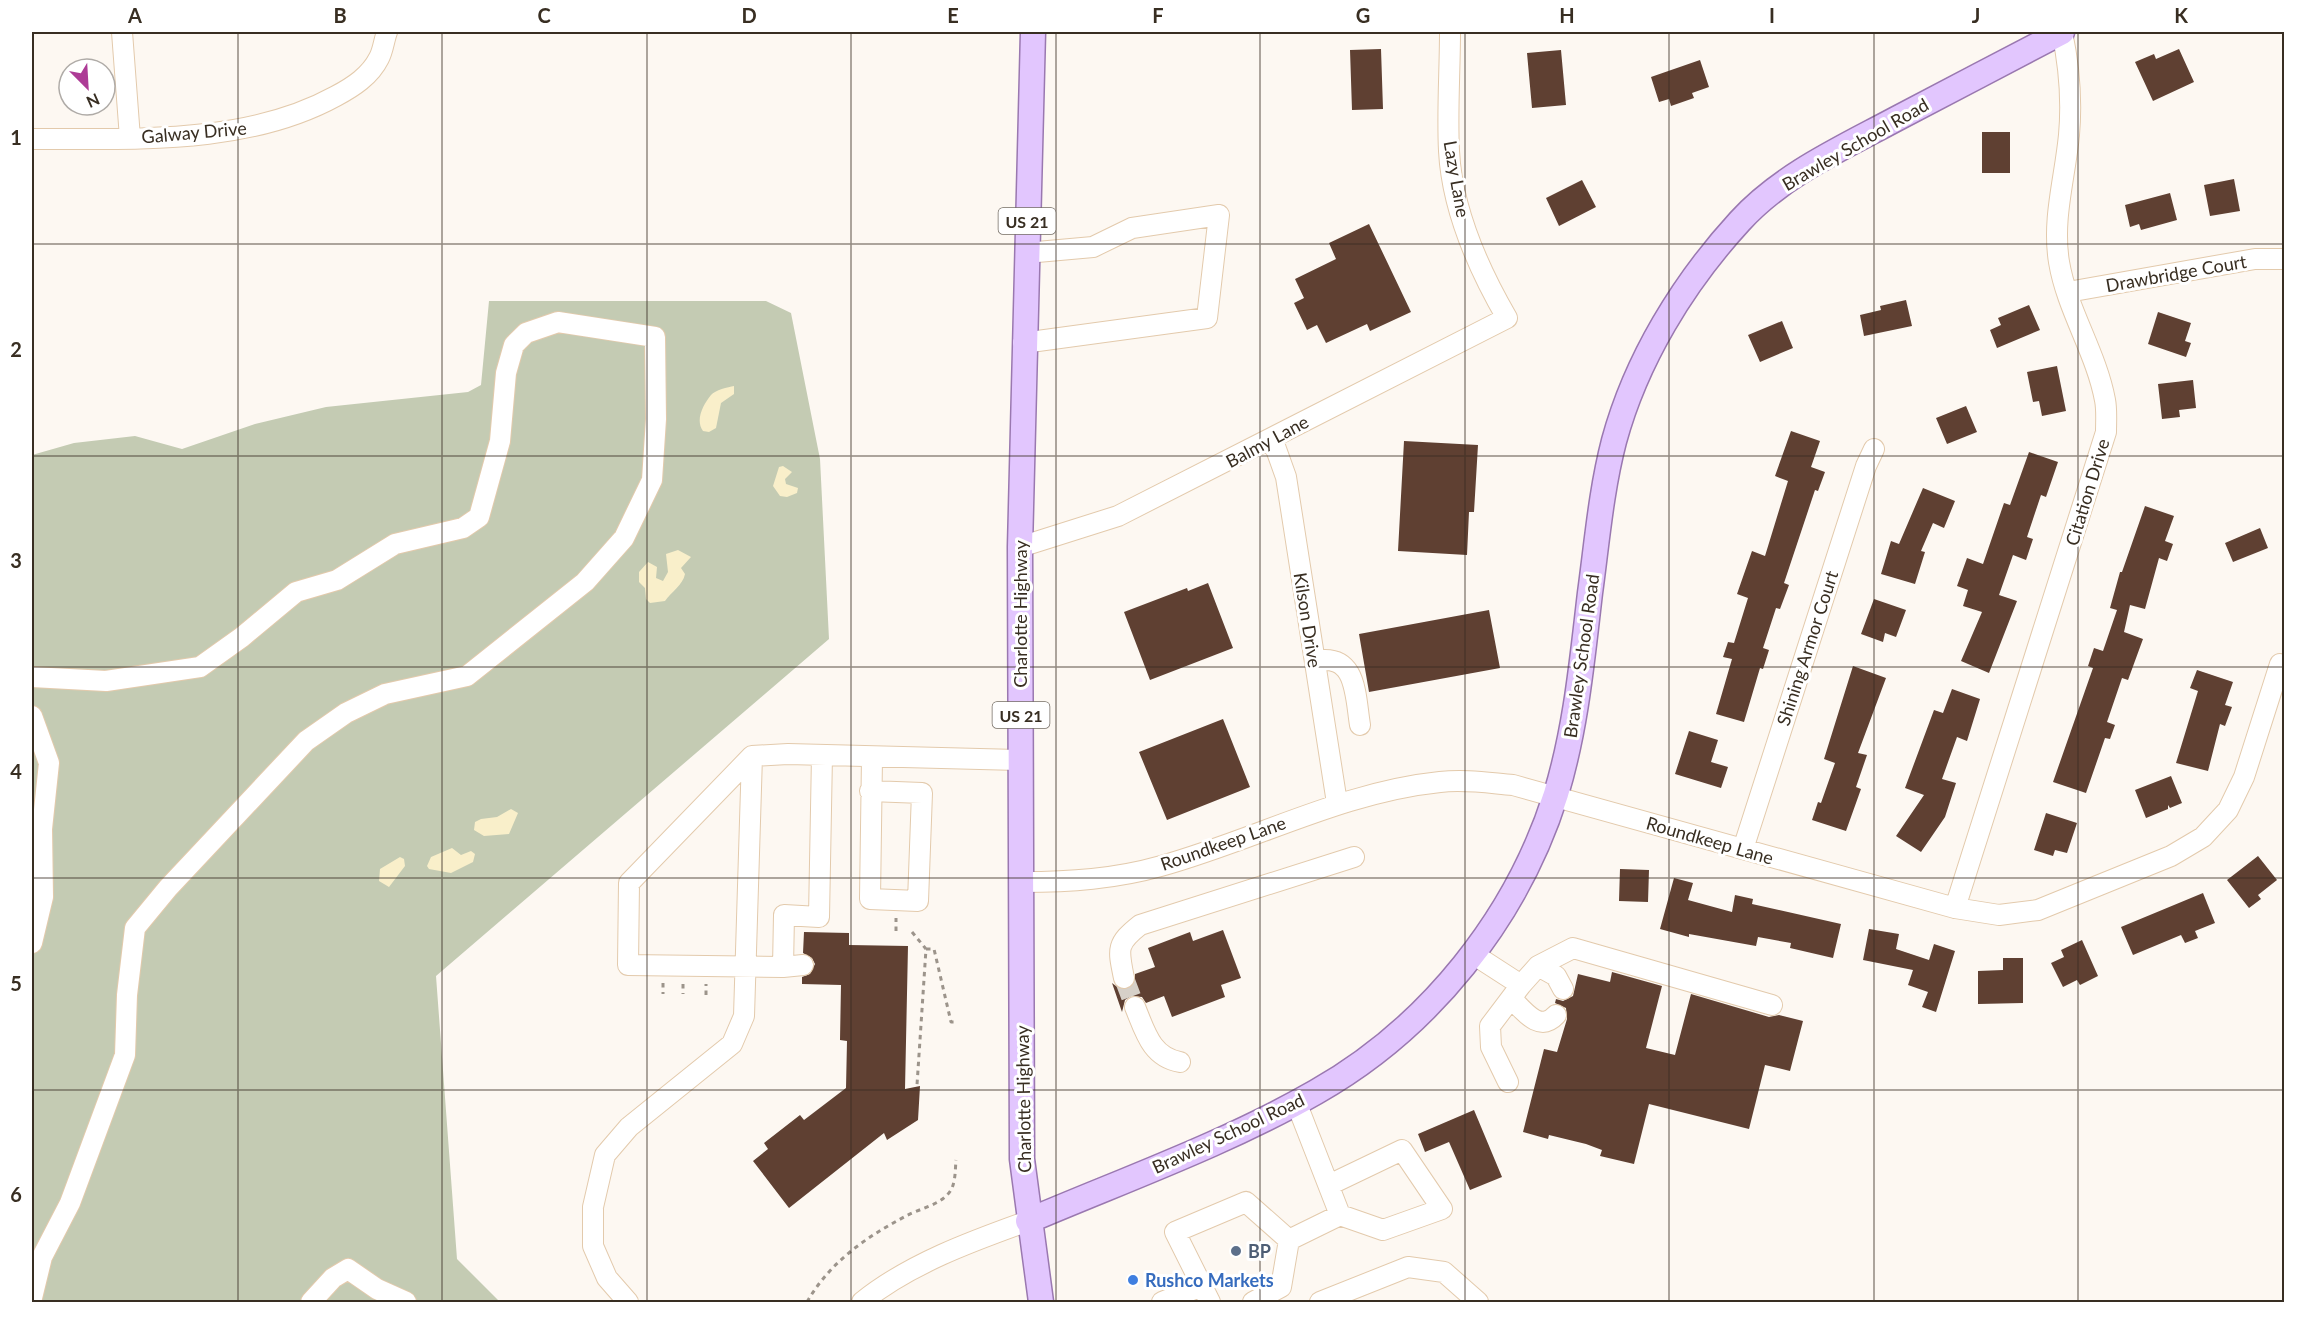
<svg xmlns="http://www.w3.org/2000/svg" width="2316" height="1334" viewBox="0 0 2316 1334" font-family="Lato,sans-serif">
<rect width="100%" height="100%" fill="#fdf8f2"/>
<path fill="#c4cbb3" d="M489,301H766L791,313L820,459L829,639L436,976L457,1259L500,1302H32V455L74,443L135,436L182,449L255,424L326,407L468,392L481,385Z"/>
<path fill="#f9efca" d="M734,386V394L721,403L716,428L709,432L703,431C695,420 703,405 711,395C715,390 728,387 734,386Z
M783,466L792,472L785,479L786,484L798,488L797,493L787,497L780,496L773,486L779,467Z
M678,550L691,557L681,568L685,574C683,585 671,592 665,601L650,603L646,599L645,588L639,582V572L648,562L657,567L656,578L663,581L668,572L666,554Z
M511,809L518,813L509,834L484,836L474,830L475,822L481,819L497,817Z
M452,848L461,855L471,851L475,854L473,862L451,873L429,869L427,866L431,857Z
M400,857L404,859L405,866L389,887L379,881L380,869Z"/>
<path fill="#5f4032" d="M1381,49L1383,109L1352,110L1350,50Z
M2179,49L2194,82L2153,101L2135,62L2154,54L2156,59Z
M1561,50L1566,105L1532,108L1527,53Z
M1700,60L1709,87L1692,93L1694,98L1671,106L1669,99L1659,102L1651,77Z
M1982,132H2010V173H1982Z
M2234,179L2240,211L2210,216L2204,185Z
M1582,180L1596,207L1559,226L1546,198Z
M2170,193L2177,220L2141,230L2139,224L2130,227L2125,205Z
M1369,224L1411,312L1370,331L1367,324L1326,343L1317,325L1307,330L1294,303L1304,298L1295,279L1336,259L1329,243Z
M1906,300L1912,326L1864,336L1860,315L1881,310L1880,306Z
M2029,305L2040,330L1997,348L1990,330L2001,325L1998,318Z
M2158,312L2191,323L2185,341L2191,343L2186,357L2148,344Z
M1782,321L1793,348L1760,362L1748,335Z
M2057,366L2066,411L2042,416L2039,401L2033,402L2027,372Z
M2193,380L2196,408L2179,410L2180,417L2162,419L2158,384Z
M1966,406L1977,432L1947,444L1936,418Z
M1791,431L1820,441L1811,467L1825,472L1818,491L1815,490L1784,583L1789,585L1780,609L1776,608L1763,648L1769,650L1763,669L1760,668L1744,722L1716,714L1732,659L1723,657L1728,642L1734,643L1748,598L1737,594L1752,551L1765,556L1788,481L1775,476Z
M1404,441L1478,445L1474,512H1469L1467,555L1398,551Z
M2029,452L2058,462L2046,497L2041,495L2027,537L2033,539L2026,560L2013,555L1999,595L2017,601L1989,673L1961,661L1982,612L1963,606L1968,590L1957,586L1967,558L1983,564L2004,503L2010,505Z
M1923,488L1955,501L1944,528L1933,523L1921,551L1925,552L1915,584L1881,574L1891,541L1899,544Z
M2145,506L2174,516L2165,541L2173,544L2167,561L2159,558L2145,609L2130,605L2124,632L2143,639L2128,680L2122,678L2107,722L2115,725L2110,739L2105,738L2086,793L2053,782L2093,668L2088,666L2094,648L2103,651L2117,610L2110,608L2120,572H2122Z
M2260,528L2268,548L2233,562L2225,543Z
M1208,583L1233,648L1150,680L1124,612L1187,588L1188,591Z
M1874,599L1906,610L1896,637L1885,633L1883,642L1861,634Z
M1489,610L1500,668L1369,692L1359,634Z
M1853,666L1886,678L1858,753L1867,755L1856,787L1861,789L1846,831L1812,820L1818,802L1821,803L1835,763L1824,759Z
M2197,670L2233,682L2225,705L2232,707L2225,726L2220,724L2208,771L2176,763L2198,691L2190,688Z
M1952,689L1980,699L1967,741L1957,737L1942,779L1956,783L1945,817L1921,852L1896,836L1924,795L1905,788L1934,710L1943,713Z
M1223,719L1250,787L1167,820L1139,752Z
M1689,731L1718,740L1711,762L1728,767L1721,788L1675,774Z
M2171,776L2182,803L2170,808L2168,805V809L2146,818L2135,790Z
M2046,813L2077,823L2067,853L2055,850L2053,856L2034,850Z
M2258,856L2277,880L2258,895L2261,899L2249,908L2227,880Z
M1620,869L1649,870L1648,902L1619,901Z
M1674,878L1693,883L1688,900L1732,912L1735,895L1753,899L1752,904L1841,924L1833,958L1790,948L1791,943L1758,937L1756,946L1689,934V937L1660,929Z
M2203,893L2215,923L2195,931L2198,938L2185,943L2181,935L2133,955L2121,927Z
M1869,929L1899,934L1896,949L1929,960L1934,944L1955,951L1936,1012L1922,1007L1928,992L1908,985L1913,970L1863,960Z
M1223,930L1241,978L1221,985L1225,997L1172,1017L1164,996L1146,1003L1142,997L1131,996L1125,1000L1122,1012L1112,983L1120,989L1127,990L1135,982V974L1155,967L1148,948L1190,932L1193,941Z
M804,932L849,933V945L908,946L905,1089L920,1086L918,1120L887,1140L884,1133L789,1208L753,1161L768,1149L764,1143L800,1115L804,1120L846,1088L847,1041L840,1040L841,985L802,984V977L810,974L815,964L812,958L803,953Z
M2082,940L2098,976L2080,985L2077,980L2063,987L2051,963L2064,957L2061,950Z
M2003,958H2023V1003L1978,1004V971L2003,970Z
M1612,972L1662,986L1646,1048L1675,1055L1691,994L1769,1017L1779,1015L1803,1021L1790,1071L1765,1065L1749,1129L1649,1104L1634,1164L1600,1156L1602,1150L1586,1144L1549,1135L1548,1139L1523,1132L1544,1049L1557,1052L1567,1019L1566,1008L1555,1003L1556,999L1563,1001L1573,996L1578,974L1610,982Z
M1474,1110L1502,1177L1470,1190L1449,1142L1425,1152L1418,1134Z"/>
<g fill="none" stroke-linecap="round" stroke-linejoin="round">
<path stroke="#d6d0c8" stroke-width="20" stroke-dasharray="20 10" stroke-linecap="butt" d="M1124,978L1135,1007"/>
<g stroke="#e3caac" stroke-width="22">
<path id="minor" d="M122,32L130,138
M32,139C132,138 245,146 336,96C353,87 370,76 379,58C383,51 384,40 387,32
M2068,292L2255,259H2284
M1023,343L1207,318L1219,215L1132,228L1093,247L1026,253
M1272,438L1286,477L1337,803
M1020,547L1118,516L1507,318C1478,268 1452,209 1449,151C1447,111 1450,71 1450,32
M1315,661C1357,653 1355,694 1360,725
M32,677L106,681L200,667L242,637L296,592L337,580L395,544L463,528L479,517L500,441L506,373L514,345L526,333L558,322L655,337L656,419L652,480L624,538L585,582L467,676L385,694L346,713L306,741L168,888L135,928L127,995L125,1055L70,1203L42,1257L32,1298
M32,716L49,763L42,829L43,897L32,943
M870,791L922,793L918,901L870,899L872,758
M1743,849L1866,466L1874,449
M1022,882C1070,882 1115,879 1161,866C1255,840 1342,792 1440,782C1465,779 1489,783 1513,785L1955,908L1999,915L2038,910L2171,856L2203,837L2228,810L2244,777L2280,664
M1955,908L2106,432C2106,421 2107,410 2105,400C2096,352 2067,310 2059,262C2052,219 2065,178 2069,135C2072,101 2069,65 2062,32
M1473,954L1521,985L1490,1026L1491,1047L1508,1082
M803,965L783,967L628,965L629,883L752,756L788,754L1021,760
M1538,966L1556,976L1563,989
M783,967L784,915L819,917L822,755
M1124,978C1118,949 1116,944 1140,925L1354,857
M1521,985L1538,966L1573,948L1772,1005
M1511,998C1524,1011 1539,1033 1556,1015
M1135,1007C1145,1031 1151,1057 1180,1062
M1296,1102L1340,1215
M311,1302L333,1278L348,1269L377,1289L406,1302
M628,1302L607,1278L593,1246V1207L605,1155L629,1127L732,1044L744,1016L752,756
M862,1302C909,1264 972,1241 1028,1221
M1162,1302L1202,1286
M1210,1302L1175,1232L1246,1202L1289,1240
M1253,1302L1281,1287L1289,1240L1340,1215L1383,1230L1442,1209L1402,1150L1329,1185
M1320,1302L1408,1267L1444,1272L1478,1302"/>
</g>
<g stroke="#9a78b0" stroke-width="27">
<path id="major" d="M1033,32L1020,547L1022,1159L1041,1302
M1028,1221C1124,1180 1225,1144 1316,1092C1429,1028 1517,918 1556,794C1576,728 1582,661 1590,593C1597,542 1601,491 1614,441C1636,360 1683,283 1740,221C1782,175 1842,148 1896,119C1951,90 2007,61 2062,32"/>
</g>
<path stroke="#9c948b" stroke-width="3" stroke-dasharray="4.5 4.5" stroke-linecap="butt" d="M896,931V918
M912,932L926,949L917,1085
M926,949H934L951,1022H957
M663,983V994
M683,984V994
M706,995V984
M807,1302C830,1262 866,1237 906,1216C919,1209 938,1205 947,1195C956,1187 955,1171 956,1160"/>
<use href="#minor" stroke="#fff" stroke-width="20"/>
<use href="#major" stroke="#e2c6fe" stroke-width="24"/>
</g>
<path fill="none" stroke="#382e22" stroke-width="1.5" stroke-opacity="0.55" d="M238,32V1302M442,32V1302M647,32V1302M851,32V1302M1056,32V1302M1260,32V1302M1465,32V1302M1669,32V1302M1874,32V1302M2078,32V1302M32,244H2284M32,456H2284M32,667H2284M32,878H2284M32,1090H2284"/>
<circle fill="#5c6f8a" stroke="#fff" stroke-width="2" cx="1236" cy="1251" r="6"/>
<circle fill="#3f7fe0" stroke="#fff" stroke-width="2" cx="1133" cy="1280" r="6"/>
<g text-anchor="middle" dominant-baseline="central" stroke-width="6" stroke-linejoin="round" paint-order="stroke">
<g fill="#fff" stroke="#746d64" stroke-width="1.5">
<rect x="998.5" y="208" width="57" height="26" rx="4.5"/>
<rect x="992.5" y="702" width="57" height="26" rx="4.5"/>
</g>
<g font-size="16" font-weight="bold" fill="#382e22">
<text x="1027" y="221">US 21</text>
<text x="1021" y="715">US 21</text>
</g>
<g font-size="18" fill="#382e22" stroke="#fff">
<text transform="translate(194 132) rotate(-5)">Galway Drive</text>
<text transform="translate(1855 144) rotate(-30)">Brawley School Road</text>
<text transform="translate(1457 179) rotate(80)">Lazy Lane</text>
<text transform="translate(2176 273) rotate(-10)">Drawbridge Court</text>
<text transform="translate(1267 441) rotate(-28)">Balmy Lane</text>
<text transform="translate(2087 492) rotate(-73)">Citation Drive</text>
<text transform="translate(1020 614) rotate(-90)">Charlotte Highway</text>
<text transform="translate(1308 620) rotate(81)">Kilson Drive</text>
<text transform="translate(1807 648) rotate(-72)">Shining Armor Court</text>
<text transform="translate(1581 656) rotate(-82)">Brawley School Road</text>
<text transform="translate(1710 840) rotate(16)">Roundkeep Lane</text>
<text transform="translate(1223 843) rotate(-19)">Roundkeep Lane</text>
<text transform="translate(1023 1099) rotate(-91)">Charlotte Highway</text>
<text transform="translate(1228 1133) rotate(-25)">Brawley School Road</text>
</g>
<g font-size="18" font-weight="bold" fill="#4e5e75" stroke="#fff" text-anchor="start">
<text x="1248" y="1251">BP</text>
</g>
<g font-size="18" font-weight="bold" fill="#366cbe" stroke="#fff" text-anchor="start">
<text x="1145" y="1280">Rushco Markets</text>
</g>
</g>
<rect width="2316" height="1334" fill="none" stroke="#ffffff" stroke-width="66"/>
<g transform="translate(87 87) rotate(156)"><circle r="28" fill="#ffffff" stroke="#afaba7" stroke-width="1.5"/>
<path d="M0-4.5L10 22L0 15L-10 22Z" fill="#ad3b96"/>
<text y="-9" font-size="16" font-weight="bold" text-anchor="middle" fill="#382e22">N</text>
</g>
<rect x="33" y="33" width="2250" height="1268" fill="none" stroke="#382e22" stroke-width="2"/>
<g font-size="20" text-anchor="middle" font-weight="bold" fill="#382e22">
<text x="135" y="23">A</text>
<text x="340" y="23">B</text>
<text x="544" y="23">C</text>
<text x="749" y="23">D</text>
<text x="953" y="23">E</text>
<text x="1158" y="23">F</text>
<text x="1363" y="23">G</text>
<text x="1567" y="23">H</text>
<text x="1772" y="23">I</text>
<text x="1976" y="23">J</text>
<text x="2181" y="23">K</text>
<text x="16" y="145">1</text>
<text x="16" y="357">2</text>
<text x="16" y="568">3</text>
<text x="16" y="779">4</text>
<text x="16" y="991">5</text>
<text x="16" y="1202">6</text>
</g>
</svg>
